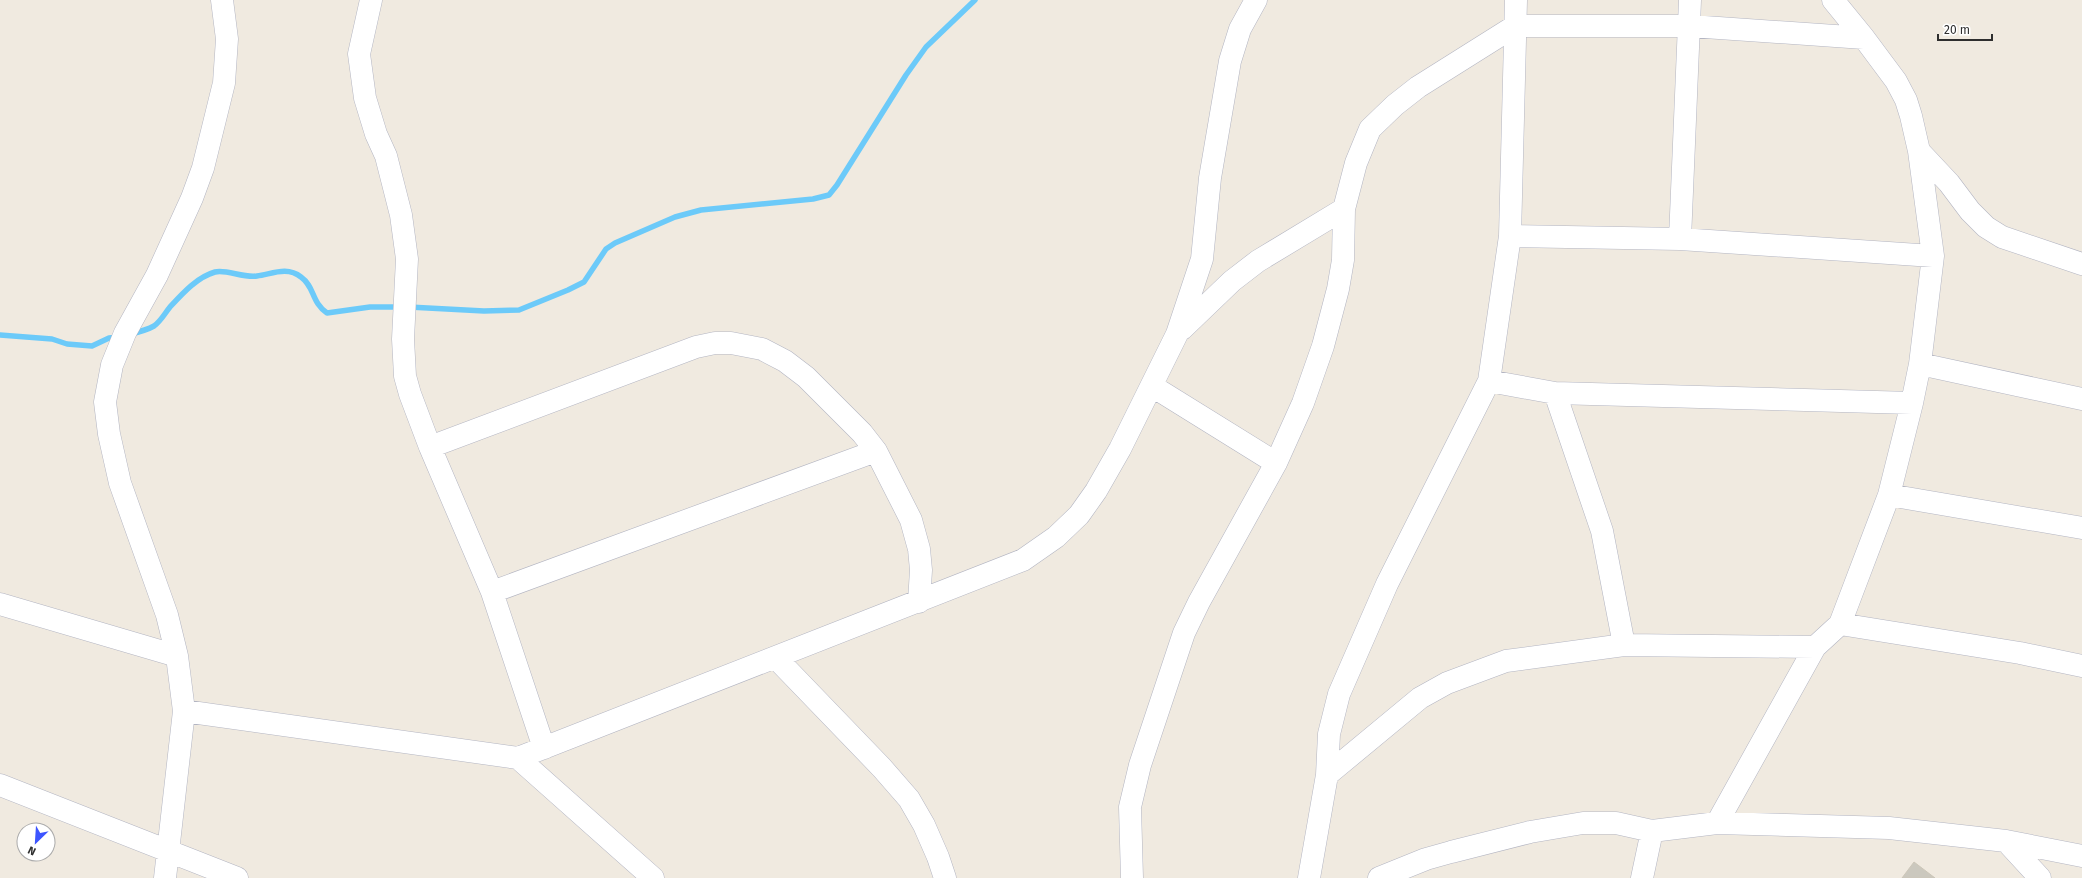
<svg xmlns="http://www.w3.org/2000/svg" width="2082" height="878" viewBox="0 0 2082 878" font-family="'Fira Sans',sans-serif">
<rect width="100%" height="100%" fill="#f0eae0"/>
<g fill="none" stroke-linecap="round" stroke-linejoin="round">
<path stroke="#6ccaf9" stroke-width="5.5" d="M409,307L484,311L519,310L568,290L584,282L606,249L615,243L675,217L701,210L813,199L829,195L837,185L906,75L926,47L975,0
M131,334C139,332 147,330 154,326C161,321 165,313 170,307C182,294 197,277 215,272C226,269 243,278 257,276C272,274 287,266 301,277C315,287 311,302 327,313L370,307H400
M0,335L52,339L67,344L92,346L109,338L119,337"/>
</g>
<path fill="#cbc8be" stroke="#ccc6b8" d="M1914,862L1935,878H1902Z"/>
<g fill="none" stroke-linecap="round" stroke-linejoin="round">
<g stroke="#b3b5c2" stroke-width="23">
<path id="minor" d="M371,0L359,54L365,98L376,134L386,156L401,215L407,259L403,339L405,376L410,394L430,447L492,592L544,748
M1919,151L1949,183L1970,211L1986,227L2002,237L2082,264
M1510,236L1680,239L1933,256
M1680,239L1690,0
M1182,329L1232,281L1258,261L1344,209
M1920,364L2082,399
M1489,381L1555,393L1912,403
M1152,386L1276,463
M1555,393L1602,531L1624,645
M430,447L696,347L715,343H731L762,349L785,361L806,377L862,433L876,451L911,520L919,549L921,570L919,602
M1889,495L2082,528
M492,592L876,451
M0,604L177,656
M1840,624L2020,653L2082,666
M776,658L882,768L909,799L924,825L938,857L945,878
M184,711L518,758L1023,560L1056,537L1079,515L1096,491L1120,449L1177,334L1202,259L1210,178L1230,61L1240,29L1256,0
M518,758L653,878
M1327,775L1420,698L1447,683L1506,661L1624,645L1815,647
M0,785L237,878
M1717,823L1815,647L1840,624L1889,495L1912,403L1920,364L1933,256L1919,151L1911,116L1906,100L1896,81L1864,38L1833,0
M2006,841L2040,878
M165,878L184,711L177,656L167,615L120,483L109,434L105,402L112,365L125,333L157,275L192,198L203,168L224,83L227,39L222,0
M1132,878L1130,807L1140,765L1184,633L1199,602L1276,463L1303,403L1323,346L1338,289L1343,260L1344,209L1356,163L1370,129L1395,105L1418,87L1515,26H1690L1864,38
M1309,878L1327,775L1329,734L1339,694L1387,584L1489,381L1510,236L1516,0
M1379,878L1426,859L1451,852L1530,832L1583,823H1616L1652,831L1717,823L1889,828L2006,841L2082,856
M1642,878L1652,831"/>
</g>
<use href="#minor" stroke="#fff" stroke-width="22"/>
</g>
<g transform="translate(36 842) rotate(205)"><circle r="19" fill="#ffffff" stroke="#ababab"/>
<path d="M0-3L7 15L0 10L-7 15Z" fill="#3d55ff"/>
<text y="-6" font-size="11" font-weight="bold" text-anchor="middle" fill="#2e2e2e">N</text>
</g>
<path d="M1938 34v6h54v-6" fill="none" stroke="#2e2e2e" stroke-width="2"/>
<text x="1944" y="34" font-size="12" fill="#2e2e2e" stroke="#ffffff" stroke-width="3" paint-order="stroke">20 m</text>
</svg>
